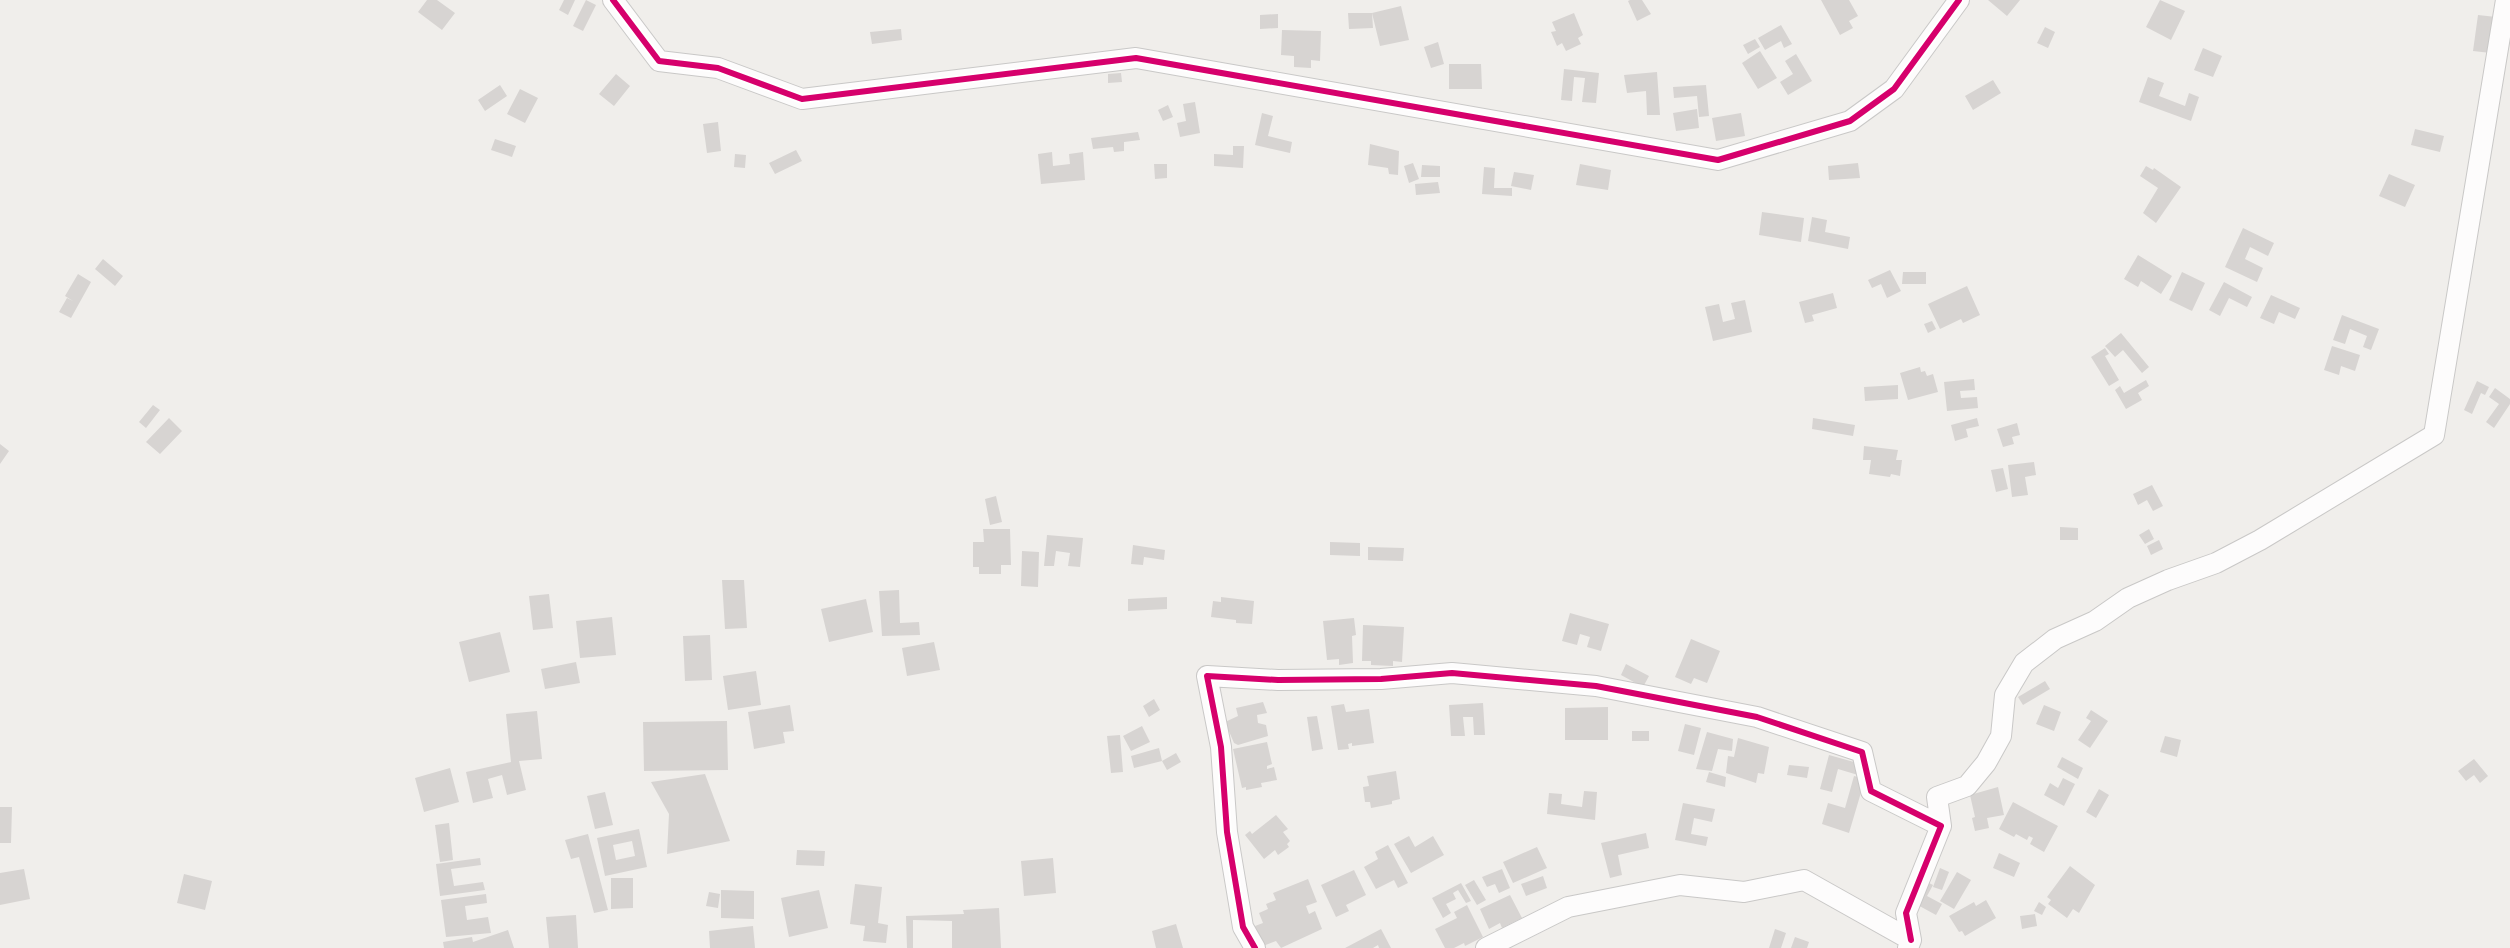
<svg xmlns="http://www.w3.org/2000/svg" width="2510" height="948" viewBox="0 0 2510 948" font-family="'Noto Sans',sans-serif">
<rect width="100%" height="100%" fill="#f0eeeb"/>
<path fill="#d7d4d2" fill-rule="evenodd" d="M427,0H437L455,13L442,30L418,12Z
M564,0H575L568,15L559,10Z
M586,0L596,5L583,31L573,26Z
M1630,0H1642L1651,14L1637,21L1628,1Z
M1821,0H1849L1858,16L1849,21L1853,28L1840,35Z
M1988,0H2020L2007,16Z
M2160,0L2185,11L2171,40L2146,27Z
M1401,6L1409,40L1380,46L1372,13Z
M1348,13H1372L1373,28L1349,29Z
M1574,13L1583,35L1578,38L1581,44L1566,51L1562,43L1557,46L1551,32L1556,31L1552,22Z
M1278,14V28L1260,29V15Z
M2478,15L2496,17L2491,53L2473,51Z
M1781,25L1792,44L1784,48L1781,41L1765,50L1758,38Z
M2045,27L2055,32L2048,48L2037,43Z
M901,29L902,40L872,44L870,32Z
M1282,30L1321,31L1320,61L1311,60V68L1294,67V56L1281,55Z
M1755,39L1760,47L1748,54L1743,45Z
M1438,42L1444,64L1431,68L1424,47Z
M2203,48L2222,56L2213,77L2194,70Z
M1760,51L1777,78L1758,89L1742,63Z
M1796,54L1812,81L1788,95L1780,82L1793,74L1785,61Z
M1449,64H1481L1482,89H1449Z
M1564,69L1599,73L1596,103L1582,102L1585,78L1574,77L1572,101L1561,100Z
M1657,72L1660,115H1647L1646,91L1627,93L1624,75Z
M1121,73L1122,82L1108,83V74Z
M616,74L630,86L614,106L599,94Z
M2148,77L2164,83L2159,96L2185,106L2189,93L2199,97L2191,121L2139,102Z
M1993,80L2001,93L1973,110L1965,96Z
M500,85L507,96L485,111L478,100Z
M1706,85L1709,116L1699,117L1697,96L1674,98L1673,87Z
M520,89L538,98L525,123L507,114Z
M1195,102L1200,133L1180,137L1177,123L1186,121L1183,104Z
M1168,105L1173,117L1163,121L1158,110Z
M1697,109L1699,128L1676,131L1673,113Z
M1262,113L1273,116L1268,136L1292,142L1290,153L1255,145Z
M1741,113L1745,136L1716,141L1712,118Z
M718,122L721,151L707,153L703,124Z
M2415,129L2444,136L2440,152L2411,145Z
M1138,132L1140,140L1124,142V151L1114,152L1113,147L1093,149L1091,138Z
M495,139L516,146L512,157L491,150Z
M1370,144L1399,151L1398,175L1389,174L1388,168L1368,165Z
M1233,146H1244L1243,168L1214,166V154L1233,155Z
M796,150L802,161L775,174L769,163Z
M1052,152L1053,166L1070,164L1069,154L1083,152L1085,180L1041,184L1038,154Z
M735,154L746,155L745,168L734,167Z
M1413,163L1419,179L1409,183L1404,166Z
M1858,163L1860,178L1829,180L1828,166Z
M1154,164H1167V178L1155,179Z
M1580,164L1611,170L1608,190L1576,185Z
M1422,165L1440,166V177H1421Z
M2146,166L2153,170L2154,168L2181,187L2156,223L2143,213L2158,188L2140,176Z
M1484,167L1495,168L1494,188H1512V196L1482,194Z
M1514,172L1534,175L1531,190L1511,186Z
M2389,174L2415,185L2405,207L2379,196Z
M1438,182L1440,193L1416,195L1415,184Z
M1762,212L1804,218L1801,242L1759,235Z
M1812,217L1827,220L1825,232L1850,237L1848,249L1808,241Z
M2243,228L2274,243L2268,256L2250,247L2245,259L2263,268L2257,282L2225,267Z
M2138,255L2172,276L2161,294L2141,281L2138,287L2124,279Z
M103,259L123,276L115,286L95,269Z
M1890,270L1901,291L1887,298L1881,284L1872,288L1868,280Z
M1903,272H1926V284H1902Z
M2182,272L2205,283L2192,311L2169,300Z
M78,274L91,282L71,318L59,312L67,298L73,301L65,296Z
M2224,282L2252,297L2247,307L2229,298L2220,316L2209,310Z
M1967,286L1980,315L1963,323L1961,319L1940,329L1928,304Z
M1833,293L1837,308L1812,315L1814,321L1805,323L1799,302Z
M2271,295L2300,308L2295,319L2279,312L2274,324L2260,318Z
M1745,300L1752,332L1713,341L1705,307L1719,304L1723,322L1735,319L1731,303Z
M2342,315L2379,329L2371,350L2363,347L2367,336L2350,329L2345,344L2333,340Z
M1932,321L1936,329L1928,333L1924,324Z
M2121,333L2149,367L2142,373L2123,350L2115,357L2105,346Z
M2332,346L2360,355L2355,371L2341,366L2339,375L2324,370Z
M2105,348L2109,354L2105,356L2119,380L2109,386L2091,357Z
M1920,367L1921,372L1925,371L1927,376L1933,374L1938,392L1908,400L1900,373Z
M1974,379L1975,390L1960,391L1961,398L1977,397L1978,408L1947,411L1944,382Z
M2146,380L2149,386L2138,393L2142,400L2126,409L2115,390L2120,386L2124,393Z
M2477,381L2489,387L2485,395L2481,393L2472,414L2464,410Z
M1898,385V399L1865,401L1864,387Z
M2495,388L2510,399V404L2494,428L2486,422L2499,404L2489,397Z
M153,405L160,410L146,428L139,422Z
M169,418L182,431L160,454L146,442Z
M1813,418L1855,425L1853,436L1812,429Z
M1977,418L1979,426L1966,429L1968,437L1955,441L1951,425Z
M2017,423L2020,435L2012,437L2014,444L2003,447L1997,429Z
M0,444L9,451L0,464Z
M1864,446L1898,450L1896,460H1902L1900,476L1891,474L1890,477L1869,474L1871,460H1863Z
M2034,462L2036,475L2025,477L2028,495L2012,497L2008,465Z
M2003,468L2008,489L1996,492L1991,470Z
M2152,485L2163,506L2153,511L2147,500L2138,505L2133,494Z
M996,496L1002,522L990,525L985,499Z
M2060,527L2078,528V540H2060Z
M983,529H1010L1011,565H1001V574H979V567H973V542H984Z
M2149,529L2154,539L2145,544L2139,535Z
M1047,535L1083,538L1080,567L1068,566L1070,553L1056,551L1054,566H1044Z
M2159,540L2163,549L2151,555L2147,546Z
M1330,542L1360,543V556L1330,555Z
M1133,545L1165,550L1164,560L1144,557L1143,565L1131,564Z
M1368,547L1404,548L1403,561L1368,560Z
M1022,551L1039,552L1038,587L1021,586Z
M722,580H744L747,628L725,629Z
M899,590L900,623L919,622L920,635L882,636L879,591Z
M549,594L553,628L533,630L529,596Z
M1167,597V609L1128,611V599Z
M1221,597L1254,601L1252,624L1236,623V620L1211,617L1213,601L1221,602Z
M866,599L873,632L829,642L821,609Z
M1570,613L1609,624L1601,651L1587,647L1590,637L1580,634L1577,645L1562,641Z
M612,617L616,655L580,658L576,621Z
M1354,618L1356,635L1352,636L1353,663L1339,665V659L1327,660L1323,621Z
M1363,625L1404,627L1402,662L1393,661V666L1371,665V661H1362Z
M500,632L510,672L469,682L459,642Z
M710,635L712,680L685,681L683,636Z
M1691,639L1720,651L1707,683L1694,678L1691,684L1675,677Z
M934,642L940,670L907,676L902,648Z
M576,662L580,683L545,689L541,669Z
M1626,664L1649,676L1643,687L1621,675Z
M756,671L761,705L728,710L723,676Z
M2045,681L2050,689L2023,705L2018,697Z
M1154,699L1160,710L1149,717L1143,706Z
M1263,702L1267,713L1257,715L1258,723L1266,725L1268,736L1238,745L1234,743L1225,722L1238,716L1236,708Z
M1483,703L1485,735H1474L1473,717H1463L1465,736H1451L1449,705Z
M1344,704L1346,712L1369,709L1374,743L1352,746V743L1348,744L1349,749L1338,750L1331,706Z
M790,705L794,731L783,732L785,743L754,749L748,712Z
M2044,705L2061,712L2054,731L2036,724Z
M1608,707V740H1565V708Z
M2091,710L2108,721L2090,748L2078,740L2091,721L2086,718Z
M537,711L542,759L519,761L526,790L507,795L502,775L488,779L493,798L473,803L466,772L511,762L506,714Z
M1317,716L1323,749L1312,751L1307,717Z
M727,721L728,770L644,771L643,722Z
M1685,724L1701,728L1694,755L1678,751Z
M1142,726L1150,742L1131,751L1123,736Z
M1632,731H1649V741H1632Z
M1707,732L1733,739L1732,751L1718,749L1712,771L1696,769Z
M1120,735L1123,772L1111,773L1107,736Z
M2165,736L2181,740L2177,757L2160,752Z
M1738,738L1769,747L1764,774L1758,773L1756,783L1726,773L1728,756L1734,757Z
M1267,742L1272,764L1267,766V769L1274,767L1277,780L1261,783L1262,787L1246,790V787L1242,788L1233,749Z
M1159,748L1162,761L1134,768L1131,756Z
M1176,753L1181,762L1167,770L1162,761Z
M1829,755L1861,764L1858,775L1838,769L1832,792L1820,789Z
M2062,757L2083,768L2078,779L2057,767Z
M2474,759L2488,776L2480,783L2474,775L2466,781L2458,771Z
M1789,765L1809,767L1807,778L1787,775Z
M450,768L459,802L424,812L415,778Z
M1396,771L1400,799L1392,801V804L1371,808L1370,802H1365L1363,787L1369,786L1367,776Z
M1709,772L1726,777L1725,787L1706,782Z
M705,774L730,841L667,854L669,814L651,782Z
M1854,776L1865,779L1849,833L1822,824L1828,803L1845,808Z
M2063,778L2075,784L2064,806L2044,795L2050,783L2058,788Z
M1998,787L2004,815L1987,818L1989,828L1975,831L1972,818L1975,817L1970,795Z
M2099,789L2109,795L2096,818L2086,812Z
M1584,791L1597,792L1595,820L1547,814L1549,793L1562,794L1561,804L1582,807Z
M605,792L613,825L595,829L587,796Z
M2013,802L2058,826L2044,852L2030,844L2033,838L2029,836L2027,840L2016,834L2014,837L1999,829Z
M1683,803L1715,809L1712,822L1694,818L1691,834L1708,837L1706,846L1675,840Z
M0,807H12L11,843H0Z
M1276,815L1288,829L1283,832L1290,841L1287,844L1289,847L1278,855L1275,850L1264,859L1245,835L1250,831L1252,834Z
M449,823L453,860L440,862L435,825Z
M639,829L647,867L605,876L597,838ZM632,841L635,856L616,860L613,845Z
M1646,833L1649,848L1618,855L1622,875L1610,878L1601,843Z
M588,834L608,910L594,913L579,857L571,859L565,840Z
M1409,836L1415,847L1433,836L1444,855L1411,873L1394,844Z
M1388,845L1408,883L1398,888L1394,880L1376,889L1364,867L1378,859L1375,852Z
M1537,847L1547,868L1513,883L1503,862Z
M797,850L825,851L824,866L796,865Z
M1999,853L2020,863L2014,877L1993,868Z
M480,858L481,865L451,869L454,886L483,882L485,890L440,896L436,864Z
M1053,858L1056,893L1024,896L1021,861Z
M2070,866L2095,885L2079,913L2073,909L2067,918L2048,904L2051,900L2047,897Z
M1940,868L1949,872L1942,890L1933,887Z
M24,869L30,899L0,905V873Z
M1502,869L1510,888L1499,893L1495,884L1487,887L1482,877Z
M1354,870L1366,895L1346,905L1349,911L1336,917L1321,885Z
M1957,872L1971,880L1954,909L1940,901Z
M184,874L212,881L205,910L177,903Z
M1543,876L1547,888L1526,896L1521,884Z
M611,878H633V908L611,909Z
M1308,879L1317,902L1306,906L1309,914L1315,911L1322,929L1281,948L1276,941L1263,946L1255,926L1263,923L1259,913L1268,909L1266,904L1276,900L1273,893Z
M1474,880L1486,900L1477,905L1465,885Z
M1925,881L1933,885L1927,896L1942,904L1936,915L1914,903Z
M1461,883L1471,901L1466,903L1458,890L1453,893L1456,899L1446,904L1451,913L1443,918L1432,898Z
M855,884L882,887L878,923L888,925L886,943L863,941L865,926L850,924Z
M721,890L754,891V919L721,918Z
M819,890L828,928L789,937L781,898Z
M709,892L720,894L718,908L706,906Z
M486,894L487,903L465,906L467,920L488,917L491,933L446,937L441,900Z
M1510,895L1522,918L1502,928L1500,923L1489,929L1480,909Z
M1986,900L1996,918L1965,936L1962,931L1959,932L1949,916L1974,902L1976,906Z
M2039,902L2046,907L2042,915L2034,911Z
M1467,905L1483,937L1465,946L1464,943L1454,948H1445L1435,929L1457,918L1454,912Z
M999,908L1001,948H952V921L913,920V948H907L906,916L964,914L963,910Z
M2035,914L2037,926L2022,929L2020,916Z
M576,915L578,948H549L546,917Z
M1176,924L1183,948H1156L1152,931Z
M753,926L755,948H710L709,931Z
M1381,929L1391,948H1379L1378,945L1373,948H1345Z
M1775,929L1786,933L1781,948H1769Z
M508,930L514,948H444L443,942L472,937L473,942Z
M1795,937L1809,942L1807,948H1791Z"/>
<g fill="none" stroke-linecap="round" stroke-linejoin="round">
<g stroke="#c9c8c7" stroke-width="22">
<path id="street" d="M613,0L659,61L718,68L802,99L1136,58L1718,160L1850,121L1894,89L1959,0
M1941,826L1937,797L1967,786L1986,763L2001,736L2005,695L2024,663L2055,639L2095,621L2128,598L2168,580L2216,563L2260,540L2434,435L2506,0
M1255,948L1243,927L1227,832L1221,747L1207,676L1278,680L1381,679L1452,673L1596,686L1757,717L1862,752L1871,791L1941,826L1906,913L1911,940
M1486,948L1568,907L1680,885L1744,892L1804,880L1911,940L1908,948"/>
</g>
<use href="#street" stroke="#fdfcfc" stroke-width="20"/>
<g stroke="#fff" stroke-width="10">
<path id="cycleway" d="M613,0L659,61L718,68L802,99L1136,58L1718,160L1850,121L1894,89L1959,0
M1255,948L1243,927L1227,832L1221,747L1207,676L1278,680L1381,679L1452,673L1596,686L1757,717L1862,752L1871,791L1941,826L1906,913L1911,940"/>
</g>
<use href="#cycleway" stroke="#d6006c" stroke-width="6"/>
</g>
</svg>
